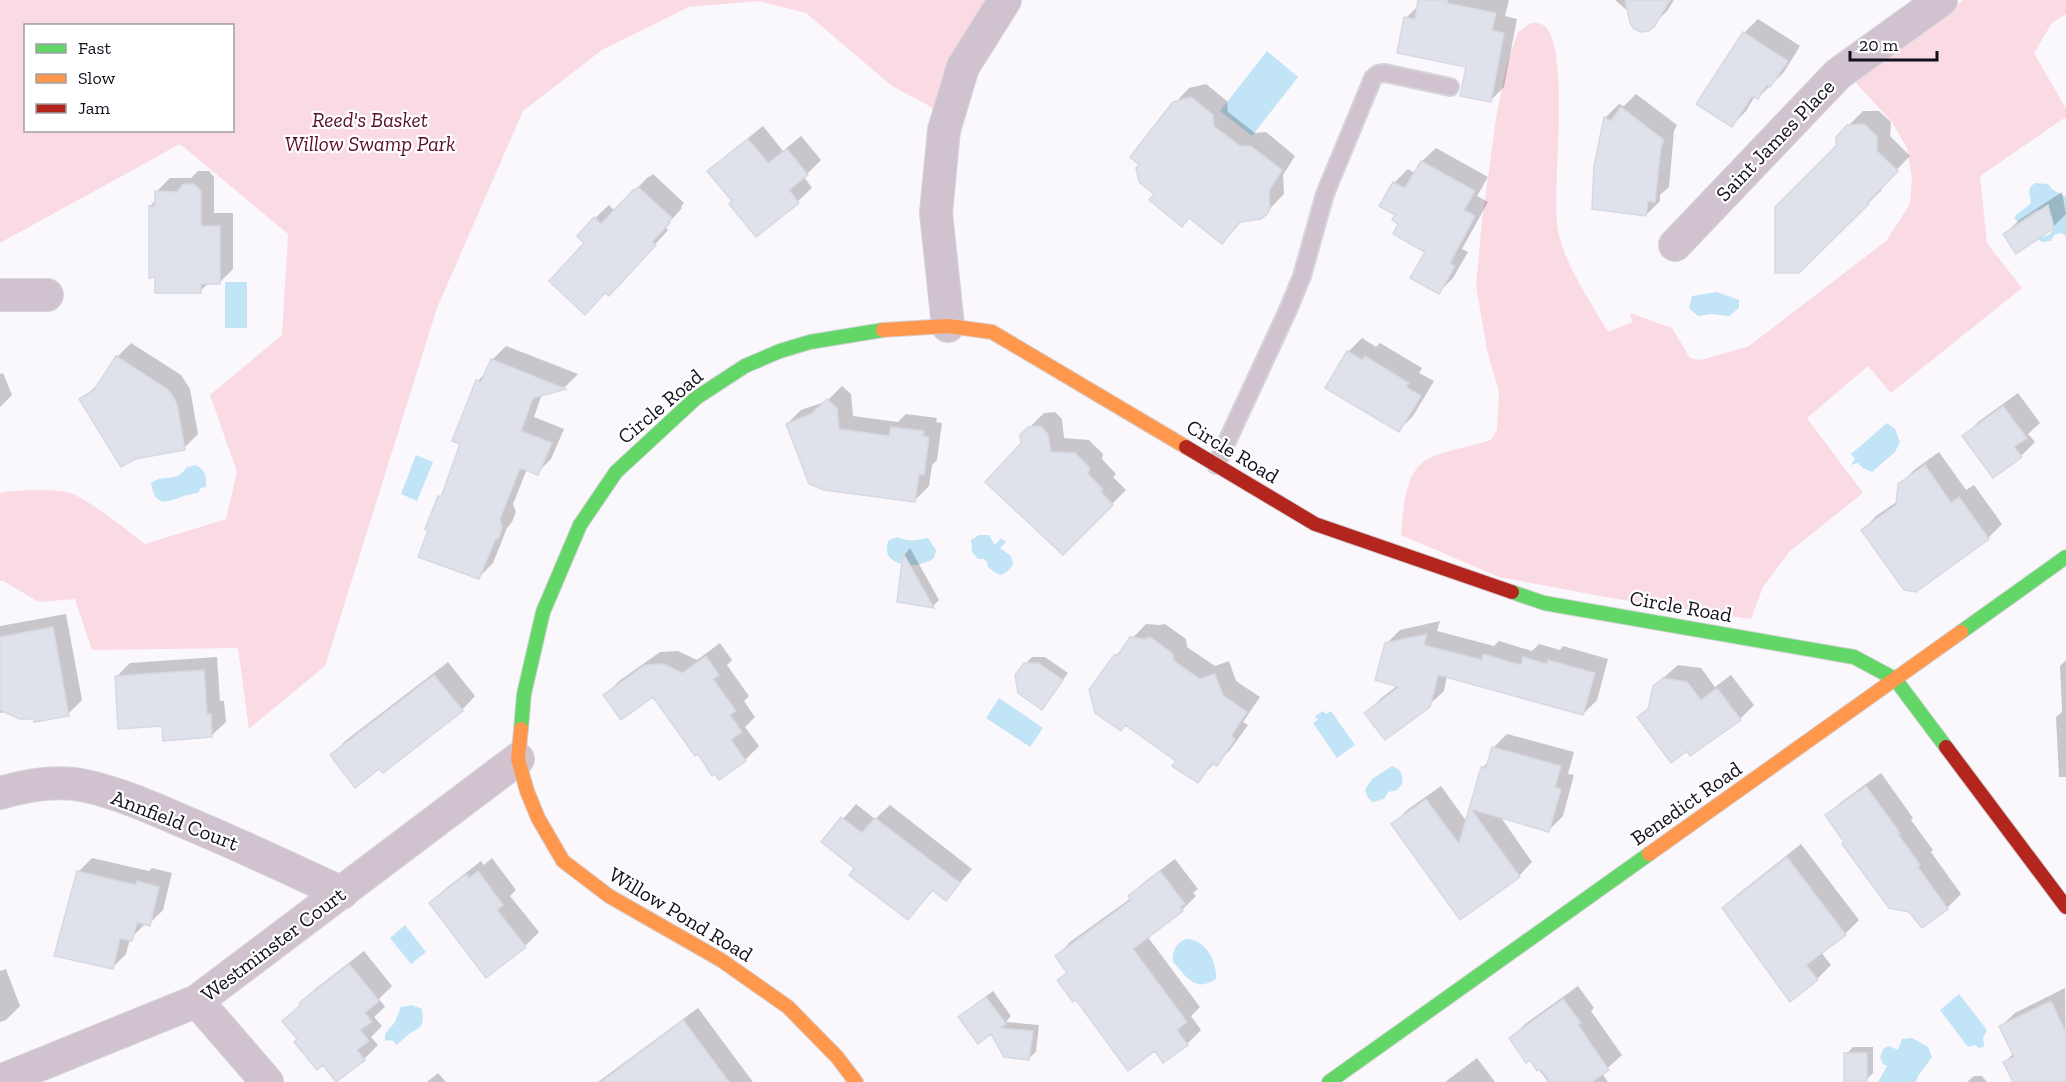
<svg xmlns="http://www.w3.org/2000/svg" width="2066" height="1082" viewBox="0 0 2066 1082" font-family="'Zilla Slab',serif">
<rect width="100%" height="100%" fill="#faf8fd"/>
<path fill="#fadbe3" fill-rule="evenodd" d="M0,0H990L951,59L933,108L892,86L806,13L758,1L689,7L602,50L523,111L437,308L325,666L249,729L238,648L92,650L75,599L39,602L3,581H0V493C15,490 60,488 73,494C99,507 122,527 145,544L226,519L237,472L210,395L282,335L288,234L180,144L0,243ZM26,26H232V130H26Z
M1963,0H2066V14L2052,23L2034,53L2066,109V117L1980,176L1987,243L2022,288L1891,393L1868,366L1807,418L1863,493L1789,552L1763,587L1751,619L1611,598L1499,577L1401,535C1403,512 1404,471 1428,459C1448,449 1470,447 1491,440L1497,430L1499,392L1487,350L1476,286L1482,221L1497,112L1507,64L1518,32L1531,23C1538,23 1543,23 1547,29C1569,56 1553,183 1557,224C1561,259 1590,301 1608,332L1632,322L1630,313L1672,328L1690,358L1701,360L1749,346L1886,241L1910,204L1912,179L1907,148L1892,122L1854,81Z"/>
<path fill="#c1e5f7" d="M1267,51L1298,77L1252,136L1220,111Z
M2035,183L2048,184L2053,190L2066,197V236L2061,233L2054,235L2051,241L2042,242L2038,239L2050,234L2054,228L2052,216L2047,210H2036L2018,222L2014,218C2018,211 2026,209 2031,203C2030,193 2026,189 2035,183Z
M225,282H247V328H225Z
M1717,292L1739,300V308L1729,316L1711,314L1698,316L1689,308L1692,296Z
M1887,423L1895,429L1900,442L1895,452L1872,472L1863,468L1858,463L1851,465L1855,459L1851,454Z
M416,455L433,462L417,501L401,494Z
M196,465C205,470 207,476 206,487L201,488L198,493C194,494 188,494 184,496C166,503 155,507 151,483C167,472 174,485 187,467Z
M979,535H989L995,545L1001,538L1006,542L1000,548L1011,556L1013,565L1008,571L1001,575L994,572L988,567L987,562L984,559H978L972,552L971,540Z
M898,537C910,543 916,540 928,538L936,550L934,558C917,571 877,566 889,540Z
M999,698L1043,728L1030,747L986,718Z
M1323,711L1326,714L1331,711L1355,745L1337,758L1313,723L1318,720L1315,716Z
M1392,766C1402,770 1403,774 1402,784L1397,790L1388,792L1384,799L1373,802L1368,798L1365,790L1372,779Z
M405,925L426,952L411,964L390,938Z
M1186,939C1206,939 1217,962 1216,979C1195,993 1187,977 1173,962C1172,951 1176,943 1186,939Z
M1959,994L1987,1030L1983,1038L1984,1047L1979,1048L1975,1045L1968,1047L1940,1010Z
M412,1005L422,1009C424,1026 423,1026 409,1034C405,1037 401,1041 397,1045L392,1040L385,1041V1034L395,1022L401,1007Z
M1912,1038L1928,1047L1932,1057L1918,1076L1916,1082H1878L1887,1066L1883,1064L1880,1057L1883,1049L1889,1046L1898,1050L1902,1039Z"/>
<path fill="#0003" d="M1420,0H1509L1505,16L1517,19L1504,87L1490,101L1467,66L1406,18L1419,5Z
M1615,0H1674L1667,11L1649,29Z
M1758,19L1800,46L1784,72L1758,98L1755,96L1746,111L1732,125L1744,33Z
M1206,84L1227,101L1228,112L1255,133L1266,132L1295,156L1283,175L1284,194L1280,198L1266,213L1243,220L1222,242L1156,193L1175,103L1189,88Z
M1636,94L1677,125L1674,131L1669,187L1660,195V201L1646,215L1605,118L1619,104L1624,106Z
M1863,111H1879L1891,122L1890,136L1910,156L1879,188L1882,190L1798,271L1838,146L1848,126Z
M763,126L783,151L801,136L821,160L804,177L812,188L798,201L756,235L734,201L710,171L723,158Z
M1436,148L1488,177L1477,196L1488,202L1462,249L1468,252L1453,278L1439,292L1427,251L1400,223L1397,214L1381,205L1394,183L1408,169L1415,173L1422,161Z
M198,171H209L214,177V213H233V269L219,283H209L200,291L150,206L156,200V192L170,178H191Z
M653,174L684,203L681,207L682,208L665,227L668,230L623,280L586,243L595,218L609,205L615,211L649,176L650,177Z
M2062,192L2066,214L2053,227L2005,234L2019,220Z
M1362,338L1376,347L1380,343L1422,368L1419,373L1434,381L1413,416L1399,430L1348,352Z
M131,343L181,375L190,389L198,434L184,448L81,399L101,382L117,357Z
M506,346L578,374L565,387L542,394L534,417L564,429L551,459L537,473L527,469L513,504L516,512L512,522L507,528L493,563L479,577L439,497L446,490L462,443L454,440L478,381L487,371L492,360Z
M3,373L12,395L0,407V374Z
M842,386L851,394L853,416L898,422L906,414L937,418L936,422L942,423L937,460L932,465L929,486L915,500L787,424L801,410L827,401Z
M2018,393L2040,423L2028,434L2035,442L2021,456L1964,436L1978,422Z
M1055,412L1062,419L1064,438L1089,440L1103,454L1102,459L1116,474L1113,477L1126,490L1063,553L1022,444L1021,436L1044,413Z
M1939,452L1966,490L1974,485L2002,524L1988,538L1863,530L1876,516L1898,501L1899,485L1914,470Z
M910,548L939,600L933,606L898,601L905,554Z
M66,614L82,700L68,714L35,717L7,712L0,713V626Z
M1440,621L1437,631L1494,646L1499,641L1532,651L1539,644L1560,650L1563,646L1608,659L1597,700L1583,714L1447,676L1444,691L1429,705L1366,713L1380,699L1398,685L1386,644L1400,630Z
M1146,624L1159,625L1165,624L1186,639L1187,647L1215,666L1229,661L1236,681L1260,697L1243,722L1248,725L1230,750L1216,764L1215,763L1197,781L1178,761L1126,724L1121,729L1115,656Z
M720,643L732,660L727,665L749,696L744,701L755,717L745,727L759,746L745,760L654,695H605L619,681L660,652L678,651L697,660Z
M217,657L220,701H224L226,722L211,736L163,724L116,677L130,663Z
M1032,657H1045L1068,673L1042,708L1025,664Z
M2066,660V777H2059L2056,717L2062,712L2060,666Z
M448,662L475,696L462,710L380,767L332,755L345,741Z
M1678,665L1701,668L1715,687L1731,675L1754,705L1740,719L1639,718L1650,706L1654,686Z
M1507,734L1574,752L1568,774L1574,775L1563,816L1549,830L1500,816L1532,862L1519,876L1393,824L1407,810L1441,786L1467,822L1482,768L1489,761L1493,748Z
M1881,773L1913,818L1911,820L1933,850L1931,852L1961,894L1947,908L1827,816L1841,802Z
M856,804L875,819L890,805L972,869L946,899L934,890L908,918L856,868L823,842Z
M1801,844L1859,920L1845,934L1821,952L1831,965L1817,979L1724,908L1738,894Z
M92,858L149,871L152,868L172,873L163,910L149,924L146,923L130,939L126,954L112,968L78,872Z
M492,858L516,890L510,896L539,932L525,946L431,903L445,889L481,861L484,865Z
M1175,859L1198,889L1193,893L1196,896L1182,910L1147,936L1200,1007L1191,1016L1201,1030L1187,1044L1155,1049L1076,998L1059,981L1068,971L1057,956L1070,942L1131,898L1130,896L1144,882Z
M364,951L392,986L379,999L385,1007L374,1017L382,1026L371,1037L378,1045L364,1059L337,1080L323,1063L299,1039L284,1021L315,989Z
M6,969L20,1006L6,1020L0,1022V971Z
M1578,986L1594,1008L1591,1011L1622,1055L1602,1073L1608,1082H1548L1530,1058L1511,1038L1525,1024Z
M2065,988L2066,1082H2015L2005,1062L2014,1053L2001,1026L2015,1013Z
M993,991L1011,1016L1006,1022L1039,1025L1036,1052L1029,1058L992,1032L967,1011Z
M698,1008L753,1082H598Z
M1853,1047H1873V1073L1866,1080L1846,1054Z
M1477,1058L1495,1082H1445Z
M438,1073L446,1082H427Z
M1974,1076H1982L1987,1082H1967Z"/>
<path fill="#dfe2ea" stroke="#d6d9e2" stroke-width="1.5" d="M1418,0H1448L1447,3L1496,13L1492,30L1504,33L1491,102L1460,96L1466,67L1397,53L1404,17L1415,19Z
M1625,0H1670L1654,27L1649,31L1641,32L1634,29L1630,23Z
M1743,32L1788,61L1770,87L1767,85L1758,99L1752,96L1732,127L1696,104Z
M1191,97L1213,115L1214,126L1240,146H1251L1282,170L1269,191L1270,209L1267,214L1261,219L1240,222L1222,244L1189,218L1182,227L1149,200L1154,194L1139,182L1136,168L1139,165L1130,157L1173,102Z
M1621,107L1664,140L1661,147L1655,202L1648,201L1646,216L1592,209L1594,166L1604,117L1611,121Z
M1864,124L1877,136V151L1898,171L1867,203L1869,204L1799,273H1775V207L1836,146V137L1847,125Z
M748,139L768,163L787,149L808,175L789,190L799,203L756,237L729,204L732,201L707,171Z
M1421,161L1475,191L1464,210L1475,216L1450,263L1455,266L1439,294L1410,278L1425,252L1393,234L1398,224L1392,220L1395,215L1379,206L1393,182L1405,188Z
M183,184H194L201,191V226H220V284H201V293H155V277L149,278V206H155V191L177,192Z
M638,187L672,218L668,221L670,223L652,242L656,245L609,296L605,293L585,315L549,281L584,243L577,236L594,217L601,224L634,189L635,190Z
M2048,205L2054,228L2016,254L2003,234Z
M1347,351L1362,360L1365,356L1409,383L1406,387L1421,396L1399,432L1325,388Z
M116,356L167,389L171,393L177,404L185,450L135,459L121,467L79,399L94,390Z
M491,359L566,389L533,398L521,431L552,443L538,475L520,468L500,519L502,527L499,538L495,540L479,579L418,557L428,530L425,529L438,496L441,497L460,444L452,441L476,380L481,382Z
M827,399L837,408L839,429L889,436L891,427L924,431L923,436L929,437L924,475L919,474L915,502L824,490L809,484L786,424L811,414Z
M2003,406L2027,438L2014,447L2022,457L1993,478L1962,436Z
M1041,426L1048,434L1051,452L1075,453L1090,468L1088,474L1103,489L1101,492L1113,505L1063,555L985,482L1021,443L1020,435L1028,427Z
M1925,465L1951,503L1959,497L1989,539L1916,592L1904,590L1861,530L1896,505L1898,484Z
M903,553L934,608L897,602Z
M53,627L69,716L34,722V719H19L0,710V637Z
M1427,634L1424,645L1482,660L1483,654L1521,665L1523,657L1547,664L1548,660L1595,673L1583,715L1438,675L1430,707L1385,740L1364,713L1399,687L1375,680L1385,643Z
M1130,637L1144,639L1150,637L1172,653L1174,661L1200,679L1215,674L1223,695L1247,712L1231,736L1235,739L1217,766L1212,763L1198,783L1172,766L1176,761L1125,725L1121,731L1095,713L1089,690L1114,655H1118Z
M706,656L719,675L713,679L736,711L730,715L742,732L731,740L746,761L719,780L715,774L712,776L698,754L695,756L653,697L621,720L603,695L645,665L664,664L682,673Z
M1024,663H1038L1063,680L1042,710L1018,693L1015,675Z
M204,670L207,714H211L212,737L163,741L162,726L118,729L115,676Z
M434,675L463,711L383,773L379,769L355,788L330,755Z
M1663,678L1687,682L1701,700L1717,688L1741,720L1690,756L1687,751L1671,763L1637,717L1648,709L1653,686Z
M1492,747L1561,766L1555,787L1561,789L1549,832L1471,809L1520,877L1460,920L1391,824L1426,799L1459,844L1481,767L1486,768Z
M1866,786L1900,833L1898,834L1920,865L1918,867L1948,909L1922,928L1909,912L1889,908L1842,844L1844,842L1825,815Z
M841,817L862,833L875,818L960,883L946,901L932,890L908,920L849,875L854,868L821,842Z
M1787,857L1846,935L1806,965L1818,980L1790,1002L1722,908Z
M77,871L136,885L137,881L159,887L150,926L137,922L132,941L120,938L113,969L54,956Z
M478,871L503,905L497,910L526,947L486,978L429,903L466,874L469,878Z
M1160,871L1185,904L1180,907L1183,911L1133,949L1187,1022L1177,1030L1188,1045L1163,1063L1155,1051L1128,1071L1076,1000L1073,1002L1057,980L1067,973L1055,956L1131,900L1128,896Z
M349,964L379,1001L365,1013L372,1022L360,1030L369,1041L357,1050L365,1060L336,1082L323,1065L317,1070L294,1042L297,1039L282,1021L301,1005L299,1003Z
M986,997L1006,1024L1000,1028L1033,1031L1029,1060L1004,1057L991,1034L978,1044L958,1017Z
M1563,999L1581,1023L1578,1025L1609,1070L1592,1082H1550L1540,1069L1537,1071L1530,1060L1526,1063L1509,1038Z
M2051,1001L2066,1033V1082H2013L2003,1062L2014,1057L1999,1026Z
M683,1020L729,1082H601Z
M1844,1053H1867V1081H1844Z"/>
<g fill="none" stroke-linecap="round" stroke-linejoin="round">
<g stroke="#d5d4d8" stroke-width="20">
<path id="lane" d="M1216,465L1288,310L1302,276L1325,194L1373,78L1378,74L1385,73L1450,87"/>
</g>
<g stroke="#d5d4d8" stroke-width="34">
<path id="street" d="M1675,245L1838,74L1941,0
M0,295H47
M948,326L936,213L944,130L963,67L1005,0
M0,793C27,785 58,780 86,786C118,793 150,807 180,820C235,843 289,868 342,893
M197,1001L267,1082
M0,1081L197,1001L518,759"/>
</g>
<g stroke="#d5d4d8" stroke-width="16">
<path id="fast" d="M1512,592L1544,603L1854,657L1895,679L1946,747
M1961,632L2066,557
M521,729L524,694L543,612L580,525L616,472L696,398L745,366L780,351L810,342L883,330
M1329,1082L1649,854"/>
</g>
<g stroke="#d5d4d8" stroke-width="16">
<path id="slow" d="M883,330L948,326L992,332L1186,447
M521,729L518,759L527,791L538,818L563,861L609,896L721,960L788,1007L837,1057L856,1082
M1649,854L1961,632"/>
</g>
<g stroke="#d5d4d8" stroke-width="16">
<path id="jam" d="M1186,447L1315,524L1512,592
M1946,747L2066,907"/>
</g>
<use href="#lane" stroke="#d0c3cf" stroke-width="16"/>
<use href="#street" stroke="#d0c3cf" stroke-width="32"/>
<use href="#fast" stroke="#63d668" stroke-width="14"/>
<use href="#slow" stroke="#ff974d" stroke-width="14"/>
<use href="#jam" stroke="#b3261e" stroke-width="14"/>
</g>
<g text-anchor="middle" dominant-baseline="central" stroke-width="4.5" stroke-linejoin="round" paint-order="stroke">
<g font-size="21" font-style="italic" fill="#5a0e29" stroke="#fff">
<text x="370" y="119">Reed's Basket<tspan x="370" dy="24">Willow Swamp Park</tspan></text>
</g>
<g font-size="21" fill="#130f1b" stroke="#fff">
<text transform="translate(1775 140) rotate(-46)">Saint James Place</text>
<text transform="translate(660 406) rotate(-40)">Circle Road</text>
<text transform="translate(1233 451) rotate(31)">Circle Road</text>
<text transform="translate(1681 606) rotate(10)">Circle Road</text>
<text transform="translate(1686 803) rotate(-35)">Benedict Road</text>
<text transform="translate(175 820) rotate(21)">Annfield Court</text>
<text transform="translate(681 914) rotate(31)">Willow Pond Road</text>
<text transform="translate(273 944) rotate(-37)">Westminster Court</text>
</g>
</g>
<rect x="24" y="24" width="210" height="108" fill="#ffffff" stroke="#a19fa4" stroke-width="1.5"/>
<rect x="36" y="44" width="30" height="9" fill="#63d668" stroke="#a19fa4" stroke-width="1.5"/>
<text x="78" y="54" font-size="18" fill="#130f1b">Fast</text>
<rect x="36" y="74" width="30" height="9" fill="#ff974d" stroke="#a19fa4" stroke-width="1.5"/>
<text x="78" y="84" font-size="18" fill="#130f1b">Slow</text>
<rect x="36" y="104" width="30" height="9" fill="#b3261e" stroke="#a19fa4" stroke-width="1.5"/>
<text x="78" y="114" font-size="18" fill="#130f1b">Jam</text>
<path d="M1850 51v9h87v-9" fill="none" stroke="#130f1b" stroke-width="3"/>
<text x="1859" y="51" font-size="18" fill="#130f1b" stroke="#ffffff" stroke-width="4.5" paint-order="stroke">20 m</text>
</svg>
